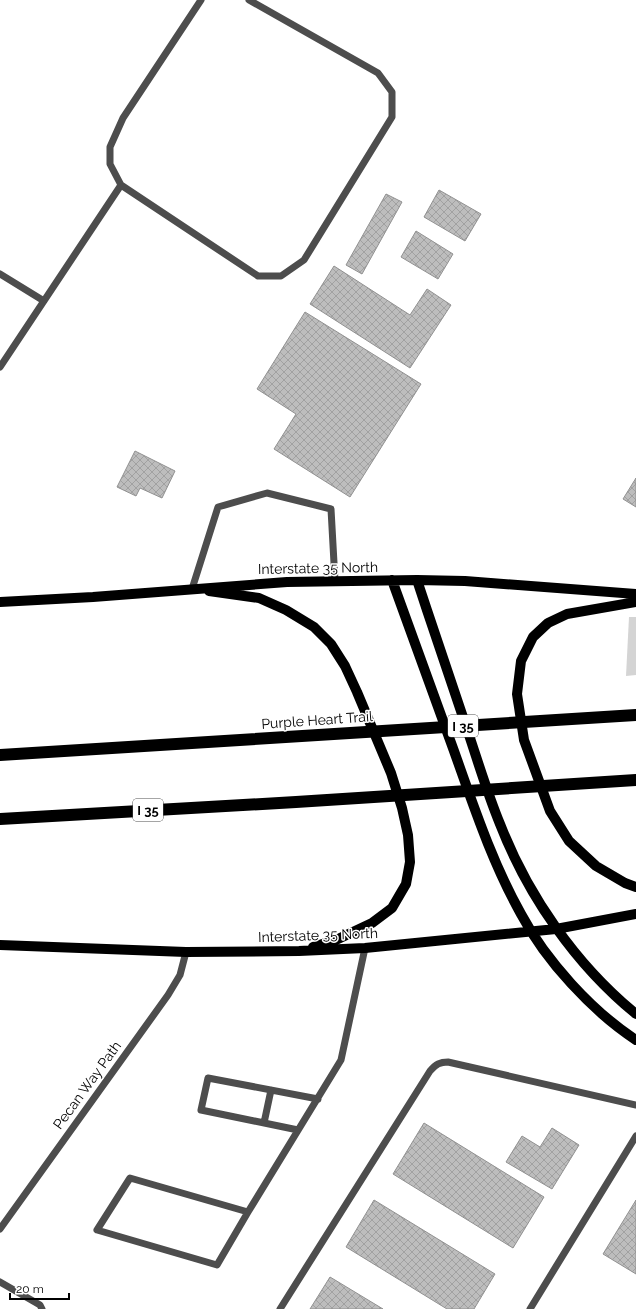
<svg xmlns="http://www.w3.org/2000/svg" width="636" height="1309" viewBox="0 0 636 1309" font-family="Raleway,sans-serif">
<defs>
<pattern id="building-cross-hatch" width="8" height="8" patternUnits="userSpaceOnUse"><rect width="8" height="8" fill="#bdbdbd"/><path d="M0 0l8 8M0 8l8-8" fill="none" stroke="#a1a1a1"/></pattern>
</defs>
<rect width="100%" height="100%" fill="#fff"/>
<path fill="#d4d4d4" d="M629,617H636V675L626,676Z"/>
<path fill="url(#building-cross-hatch)" stroke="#919191" d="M439,190L481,214L465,241L424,217Z
M386,194L402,202L362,274L346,265Z
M416,231L453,254L438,279L401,257Z
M334,266L410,315L427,289L451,305L410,368L310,304Z
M305,312L421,384L350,497L274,449L296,414L257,389Z
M135,451L175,471L162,498L140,488L136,496L117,487Z
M636,478V507L623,499Z
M424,1123L544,1197L513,1248L393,1174Z
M552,1128L579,1145L552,1189L506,1162L522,1136L540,1147Z
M374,1200L495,1274L474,1309H447L346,1247Z
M636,1200V1274L603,1254Z
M330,1277L383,1309H310Z"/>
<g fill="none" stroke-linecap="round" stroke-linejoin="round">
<path stroke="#4d4d4d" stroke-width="7" d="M121,185L110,164V147L123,118L201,0
M0,274L44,301
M0,367L121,185L258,276H281L304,260L392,117V92L378,73L249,0
M192,589L218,507L267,493L331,509L335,581
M264,1123L271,1090
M298,1130L201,1110L208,1078L318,1099
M248,1212L130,1178L97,1230L217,1265L248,1212L341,1060L365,948
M0,1229L168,995L180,975L186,952
M0,1282L40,1305L42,1309
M280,1309L430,1071C436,1064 440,1062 448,1062L636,1105
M530,1309L636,1136"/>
<path stroke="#000" stroke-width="10" d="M392,580C413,637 433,694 454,751C474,807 492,862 521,914C546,961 592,1011 636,1040
M417,580C434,632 452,684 469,735C479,765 488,795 500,824C528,896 576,965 636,1014
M209,591L259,598L286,610L314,627L331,644L345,666L357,692L391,773L402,808L408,835L410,862L406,884L392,908L372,923L338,939L313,947
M0,602L93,597L287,582L417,580L465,581L636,594
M636,602L567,614L548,623L533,637L521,661L517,694L524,740L550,811L569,841L596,866L625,883L636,887
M0,945L186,952L299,951L365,948L556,929L636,914"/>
<path stroke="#000" stroke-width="12" d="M0,755L636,715
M0,819L296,802L636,780"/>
</g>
<g text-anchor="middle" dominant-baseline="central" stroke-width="3" stroke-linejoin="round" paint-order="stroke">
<g fill="#fff" stroke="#4c4c4c" stroke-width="1">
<rect x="448" y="715" width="30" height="22" rx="3"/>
<rect x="133" y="799" width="30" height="22" rx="3"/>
</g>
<g font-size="13" font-weight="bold" fill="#000">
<text x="463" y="726">I 35</text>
<text x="148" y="810">I 35</text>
</g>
<g font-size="14" fill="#000" stroke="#fff">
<text transform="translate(318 568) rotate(-1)">Interstate 35 North</text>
<text transform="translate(317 720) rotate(-4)">Purple Heart Trail</text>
<text transform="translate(318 935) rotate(-2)">Interstate 35 North</text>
<text transform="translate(87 1085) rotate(-54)">Pecan Way Path</text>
</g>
</g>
<path d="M10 1293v6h59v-6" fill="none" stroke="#000000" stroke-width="2"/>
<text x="16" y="1293" font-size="12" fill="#000000" stroke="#ffffff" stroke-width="3" paint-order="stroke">20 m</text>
</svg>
